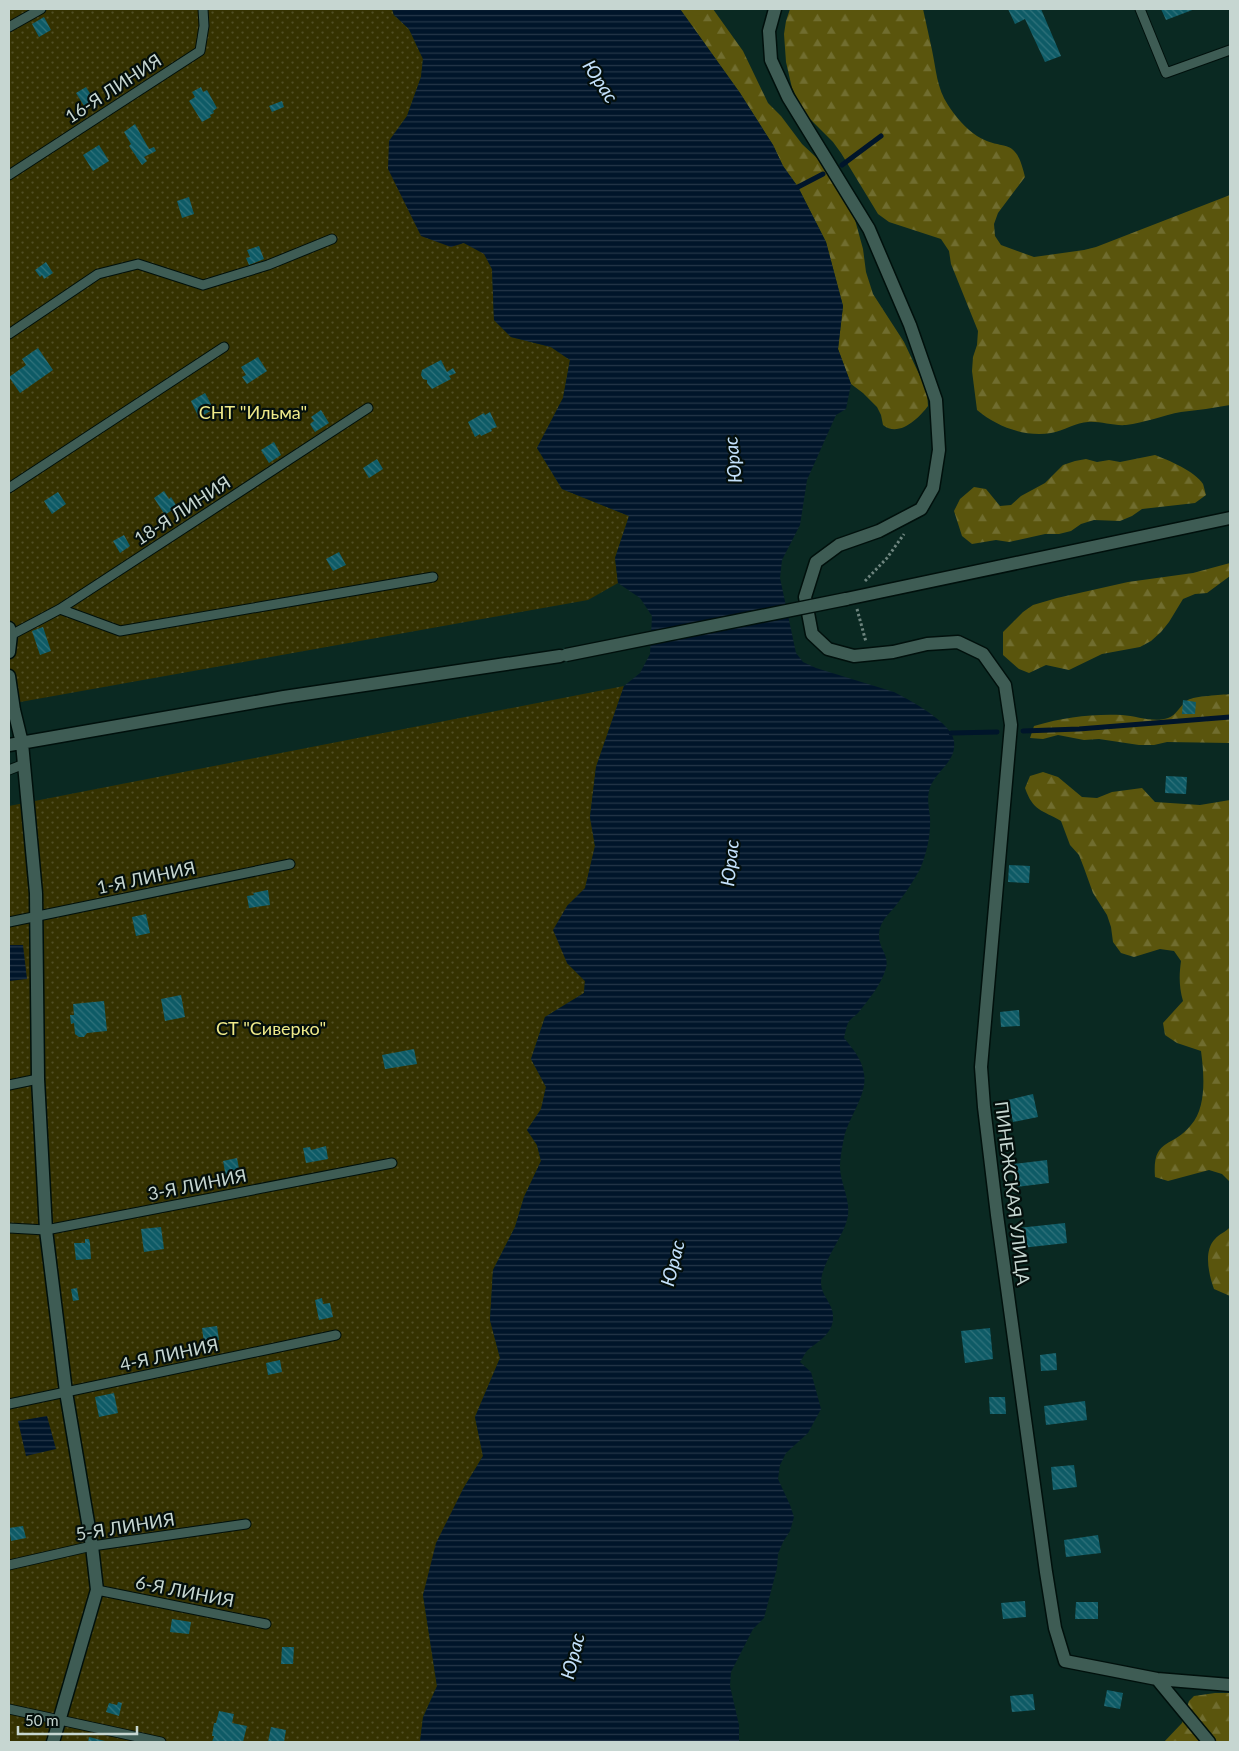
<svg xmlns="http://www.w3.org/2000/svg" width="1239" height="1751" viewBox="0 0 1239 1751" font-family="Lato,sans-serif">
<defs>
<pattern id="forest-firs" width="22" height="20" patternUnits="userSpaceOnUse" patternTransform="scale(1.25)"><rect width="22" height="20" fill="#5a550d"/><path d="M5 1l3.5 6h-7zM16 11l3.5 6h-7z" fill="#706d2f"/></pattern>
<pattern id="garden-dots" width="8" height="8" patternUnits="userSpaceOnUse" patternTransform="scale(1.25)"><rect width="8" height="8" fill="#353201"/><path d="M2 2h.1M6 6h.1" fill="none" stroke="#514f25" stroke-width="1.8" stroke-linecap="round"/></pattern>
<pattern id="water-rules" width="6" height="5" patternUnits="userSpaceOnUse" patternTransform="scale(1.25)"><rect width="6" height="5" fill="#00152a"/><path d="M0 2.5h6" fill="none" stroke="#243648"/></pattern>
<pattern id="building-back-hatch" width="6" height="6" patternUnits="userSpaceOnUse" patternTransform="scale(1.25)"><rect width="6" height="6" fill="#0e5b66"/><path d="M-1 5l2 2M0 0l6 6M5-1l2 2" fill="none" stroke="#30727b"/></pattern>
</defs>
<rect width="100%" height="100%" fill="#0a2922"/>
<path fill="url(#forest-firs)" d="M680,9H713L743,51L768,103L781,116L802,144L819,160L841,189L851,205L863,249L866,272L873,294L904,342L927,391L928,406C919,418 899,438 883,425L881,415L877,407L863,393L851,384L838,349L843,306L826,242L798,187L783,166L773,145L740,93Z
M790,9H923C926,23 929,36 932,50C936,69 937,89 948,105C955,116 966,129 977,136C1005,153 1015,134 1025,177L998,213L994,224L995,236L1001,245L1034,257L1084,250L1096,247L1230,195V405C1214,408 1198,410 1181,412C1164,415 1144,423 1126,425C1113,426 1100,421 1088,422C1077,422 1063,431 1051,433C1025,437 997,427 977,410L972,371L973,357L977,345L978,331L951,264L949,251L941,239L889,222L878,214L841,153L833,142L804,113L792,88L786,62L784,34L786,21Z
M1155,455C1168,460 1195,471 1203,484C1204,487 1205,492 1206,495L1195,503L1142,509L1132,516L1120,521L1094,520L1081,524L1071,531L1059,534H1045L1009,542L996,540L972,544L962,536L954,511L960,499L974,487L986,489L1000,506L1011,505L1021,496L1045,483L1063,465L1075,461L1086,459L1097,462L1109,460L1120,462Z
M1230,563V576L1207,593L1195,594L1183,599L1169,622L1161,632L1151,641L1140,647L1102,654L1069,670L1046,665L1029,673L1019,669L1003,655V632L1023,612L1033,605L1057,598L1128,582L1193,573Z
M1230,694V743L1167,742L1154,745H1139L1099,739L1084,740L1058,735L1043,739L1030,738L1034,726C1066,717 1089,714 1122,715C1137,716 1154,723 1168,718C1176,716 1181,704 1188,700C1194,696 1222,695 1230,694Z
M1043,772L1058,777L1082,797L1097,798L1112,792L1142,788L1155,802L1200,805L1230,800V1182L1222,1174L1209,1170L1168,1181L1155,1177C1152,1137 1172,1149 1191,1125C1207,1107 1204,1073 1201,1051L1177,1043L1165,1035L1163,1023L1183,1001C1179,987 1179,976 1181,961L1174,951L1160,949L1134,957L1121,953L1113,942L1111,927L1107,915L1093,893L1084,868L1079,855L1070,845L1061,821C1042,810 1033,811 1025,788L1030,776Z
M1230,1227V1296L1214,1289C1209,1275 1203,1251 1215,1239C1219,1234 1226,1232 1230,1227Z
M1215,1693H1230V1742H1164L1182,1723L1189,1701L1194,1696Z"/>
<path fill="url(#garden-dots)" d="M9,9H392L394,15L409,29L423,59L421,77L407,116L389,141L464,243L484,253L492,269L494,320L511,337L551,347L570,360L563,398L537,448L562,489L629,516L615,558L618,583L588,600L9,704Z
M624,686L596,767L590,817L595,846L585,889L567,906V963L585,981L584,993L545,1017L531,1059L546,1087L541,1110L527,1130L537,1145L541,1161L524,1197L515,1227L493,1270L490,1320L500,1358L475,1417L483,1456L463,1489L423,1595L437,1686L423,1717L420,1742H9V806Z"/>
<path fill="url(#water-rules)" d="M392,9H680L740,93L773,145L783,166L798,187L826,242L843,306L838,349L851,384L846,409L836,415L807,480L800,525L782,560L780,578L796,653L803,662L816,668L894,692C910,700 952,723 954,741C957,763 933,772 929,791C927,799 929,809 930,817C931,834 927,853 920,869C914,880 905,894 897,904C891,912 883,918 880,928C875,947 890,953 886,968C881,985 869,999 858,1013C855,1016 850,1019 848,1023C846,1027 845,1034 844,1038C853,1049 862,1059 864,1074C868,1094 848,1118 844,1138C842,1147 840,1159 840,1168C841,1186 852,1202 847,1220C842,1239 821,1263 821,1283C821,1296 834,1304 833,1318C833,1333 819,1341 809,1349C805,1352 803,1358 800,1362L811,1372L821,1409L808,1433L786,1453L780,1465L778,1479L790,1505L794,1517L790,1531L783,1542L778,1554L777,1568L764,1618L753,1629L731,1672L730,1686L739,1725V1742H420L423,1718L437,1686L423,1595L436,1543L463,1489L483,1456L475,1417L500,1358L490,1320L493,1270L515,1227L524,1197L541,1161L537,1145L527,1130L541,1109L546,1087L531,1059L545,1017L584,993L585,981L567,963L553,930L567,906L585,888L595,846L590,817L596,767L624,686L640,673L650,654L652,616L640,598L618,583L615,558L629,516L562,489L537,448L563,398L570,360L551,347L511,337L494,320L492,269L484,254L464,243L451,247L421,236L388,169L389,141L407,116L421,77L423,59L409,29L394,15Z
M9,945H23L27,979L9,981Z
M47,1416L56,1449L26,1456L18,1421Z"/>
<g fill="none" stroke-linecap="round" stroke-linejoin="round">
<path stroke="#00152a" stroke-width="5" d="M842,165L881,136
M798,187L823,174
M1023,731L1079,729L1230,717
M951,733L997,732"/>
</g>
<path fill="url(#building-back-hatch)" d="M1008,9H1041L1061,56L1045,62L1025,19L1015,24Z
M1161,9H1195L1166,20Z
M44,17L51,30L39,37L32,24Z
M86,87L96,103L86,109L76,93Z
M201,87L203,92L207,90L217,108L213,111L214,113L210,115L211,117L202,122L189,101L195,97L192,92Z
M282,101L284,107L272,112L269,106Z
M135,124L149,149L154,147L156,151L144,157L147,161L142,165L129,146L131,144L124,132Z
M99,145L109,161L93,171L83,155Z
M189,197L194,214L182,218L177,201Z
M259,246L264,259L249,265L246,258L250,257L247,250Z
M46,262L53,273L44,279L42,275L40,277L35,270Z
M38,348L53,370L20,393L9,377L26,365L22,359Z
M258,357L267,371L247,384L242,377L246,375L241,367Z
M441,360L447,372L453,368L456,373L449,376L451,379L432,389L427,383V380L423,379L421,375L422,370Z
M205,393L212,406L210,407L212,410L199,418L191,401Z
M321,410L329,423L315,432L310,424L314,421L311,417Z
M490,412L497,427L491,429L492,431L481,436L480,434L475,437L468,422L484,413L485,415Z
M274,442L281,455L269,463L261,450Z
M377,459L383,469L369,478L363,468Z
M164,491L169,499L171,497L176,505V507L165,515L154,498Z
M58,492L66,504L52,514L44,501Z
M124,535L130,546L120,553L113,541Z
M339,552L346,565L333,571L326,559Z
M43,627L51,651L40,655L32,631Z
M1183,700L1196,702L1195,714H1182Z
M1166,776L1187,777L1186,794L1165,793Z
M1009,865L1030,866L1029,883L1008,882Z
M268,890L270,905L249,908L247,896L254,895L253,893Z
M146,914L150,933L136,936L132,917Z
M181,995L185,1017L165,1021L161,999Z
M104,1001L107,1031L87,1033L84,1037H79L75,1034L74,1023L71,1024L70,1015H74L73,1004Z
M1019,1010L1020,1026L1001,1027L1000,1012Z
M414,1049L417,1064L385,1069L382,1055Z
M1033,1094L1038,1117L1013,1122L1008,1100Z
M326,1146L328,1159L306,1163L303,1148L310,1147L311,1150Z
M237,1158L240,1174L226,1177L223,1161Z
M1047,1160L1049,1183L1016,1187L1013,1164Z
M1065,1223L1067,1243L1021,1248L1018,1228Z
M161,1227L164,1249L144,1252L141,1229Z
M85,1239H89L90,1243L91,1259L76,1260L74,1243H85Z
M77,1288L79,1300L73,1301L71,1289Z
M322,1298L323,1304L330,1303L333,1317L319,1320L315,1300Z
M217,1326L219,1340L204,1343L202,1328Z
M990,1328L993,1359L965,1363L961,1331Z
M1056,1353L1057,1370L1041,1371L1040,1355Z
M280,1360L282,1372L268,1375L266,1363Z
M114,1393L118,1413L99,1417L95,1397Z
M989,1397H1005L1006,1414H990Z
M1085,1401L1087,1420L1046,1425L1044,1406Z
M1074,1465L1077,1487L1053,1490L1051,1467Z
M23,1526L26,1538L11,1541L9,1528Z
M1098,1535L1101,1553L1066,1557L1064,1540Z
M1025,1601L1026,1617L1003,1619L1001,1603Z
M1076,1602H1098V1619H1075Z
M172,1619L191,1622L189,1634L170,1632Z
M282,1647H294L293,1664H281Z
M1107,1690L1123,1693L1120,1709L1104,1706Z
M1033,1694L1035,1710L1012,1712L1010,1696Z
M118,1702L122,1703L119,1716L106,1712L109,1703L117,1705Z
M219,1711L234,1714L232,1723L247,1726L243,1742H212L214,1736H212L214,1723H216Z
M271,1727L286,1730L284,1742H268Z
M89,1737L105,1741V1742H88Z"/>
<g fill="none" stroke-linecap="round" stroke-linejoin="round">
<g stroke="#00100c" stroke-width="11">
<path id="service" d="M1140,9L1166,73L1230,50
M9,27L41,9
M9,175L200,51L204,26L203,9
M9,334L98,274L138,264L203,285L268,265L332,239
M9,488L224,347
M60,609L120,631L433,577
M11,635L60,609L368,408
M9,770L24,764
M9,922L290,864
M9,1085L38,1079
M9,1228L46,1230L392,1163
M9,1404L336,1335
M9,1565L92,1546L246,1524
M97,1590L266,1624
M9,1709L161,1742"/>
</g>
<g stroke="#00100c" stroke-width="15">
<path id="minor" d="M775,9L769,31L771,60L788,97L869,229L910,325L936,400L939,450L933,488L921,509L879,531L839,545L816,562L805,597L812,634L828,649L854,656L893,652L927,644L958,642L983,654L1005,685L1011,725L981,1067L984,1107L997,1215L1046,1572L1055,1628L1065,1661L1157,1679L1230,1685
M846,599L1230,518
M9,628L11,635L9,652
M9,676L14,710L22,743L36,893L38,1079L46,1230L66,1392L92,1546L97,1590L53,1742
M9,745L284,697L560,656
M1157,1679L1209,1742"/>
</g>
<path stroke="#6e857f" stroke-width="3" stroke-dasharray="2.5 2.5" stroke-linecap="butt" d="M865,581L887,558L904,534
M857,609L866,642"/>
<use href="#service" stroke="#3e5c54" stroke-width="9"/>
<use href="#minor" stroke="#3e5c54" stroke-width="12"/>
<g stroke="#00100c" stroke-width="15" stroke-linecap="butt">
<path id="minor-bridge" d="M566,655L846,599"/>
</g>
<use href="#minor-bridge" stroke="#3e5c54" stroke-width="12"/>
</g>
<g text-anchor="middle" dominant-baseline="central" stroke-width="4.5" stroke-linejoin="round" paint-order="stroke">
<g font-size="18" fill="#c6d6d1" stroke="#040f0c">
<text transform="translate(113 88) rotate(-33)">16-Я ЛИНИЯ</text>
<text transform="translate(182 510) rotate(-33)">18-Я ЛИНИЯ</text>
<text transform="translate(146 877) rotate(-12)">1-Я ЛИНИЯ</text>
<text transform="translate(197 1184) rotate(-11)">3-Я ЛИНИЯ</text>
<text transform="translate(1013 1193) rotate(83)">ПИНЕЖСКАЯ УЛИЦА</text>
<text transform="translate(169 1354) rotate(-12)">4-Я ЛИНИЯ</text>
<text transform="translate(125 1526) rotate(-9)">5-Я ЛИНИЯ</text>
<text transform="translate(185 1591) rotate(11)">6-Я ЛИНИЯ</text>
</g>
<g font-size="18" fill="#efea8a" stroke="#040f0c">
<text x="253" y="412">СНТ "Ильма"</text>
<text x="271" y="1028">СТ "Сиверко"</text>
</g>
<g font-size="19" font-style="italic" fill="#c4e1fb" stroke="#040f0c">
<text transform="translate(601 81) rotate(56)">Юрас</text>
<text transform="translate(732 460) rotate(-96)">Юрас</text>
<text transform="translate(729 863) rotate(-84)">Юрас</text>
<text transform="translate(672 1263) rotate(-76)">Юрас</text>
<text transform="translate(572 1656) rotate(-76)">Юрас</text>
</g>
</g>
<rect width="1239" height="1751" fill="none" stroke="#c6d6d1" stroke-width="20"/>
<path d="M18 1726v8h119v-8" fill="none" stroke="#c6d6d1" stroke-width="2.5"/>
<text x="25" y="1726" font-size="15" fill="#c6d6d1" stroke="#040f0c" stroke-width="4" paint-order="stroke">50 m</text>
</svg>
